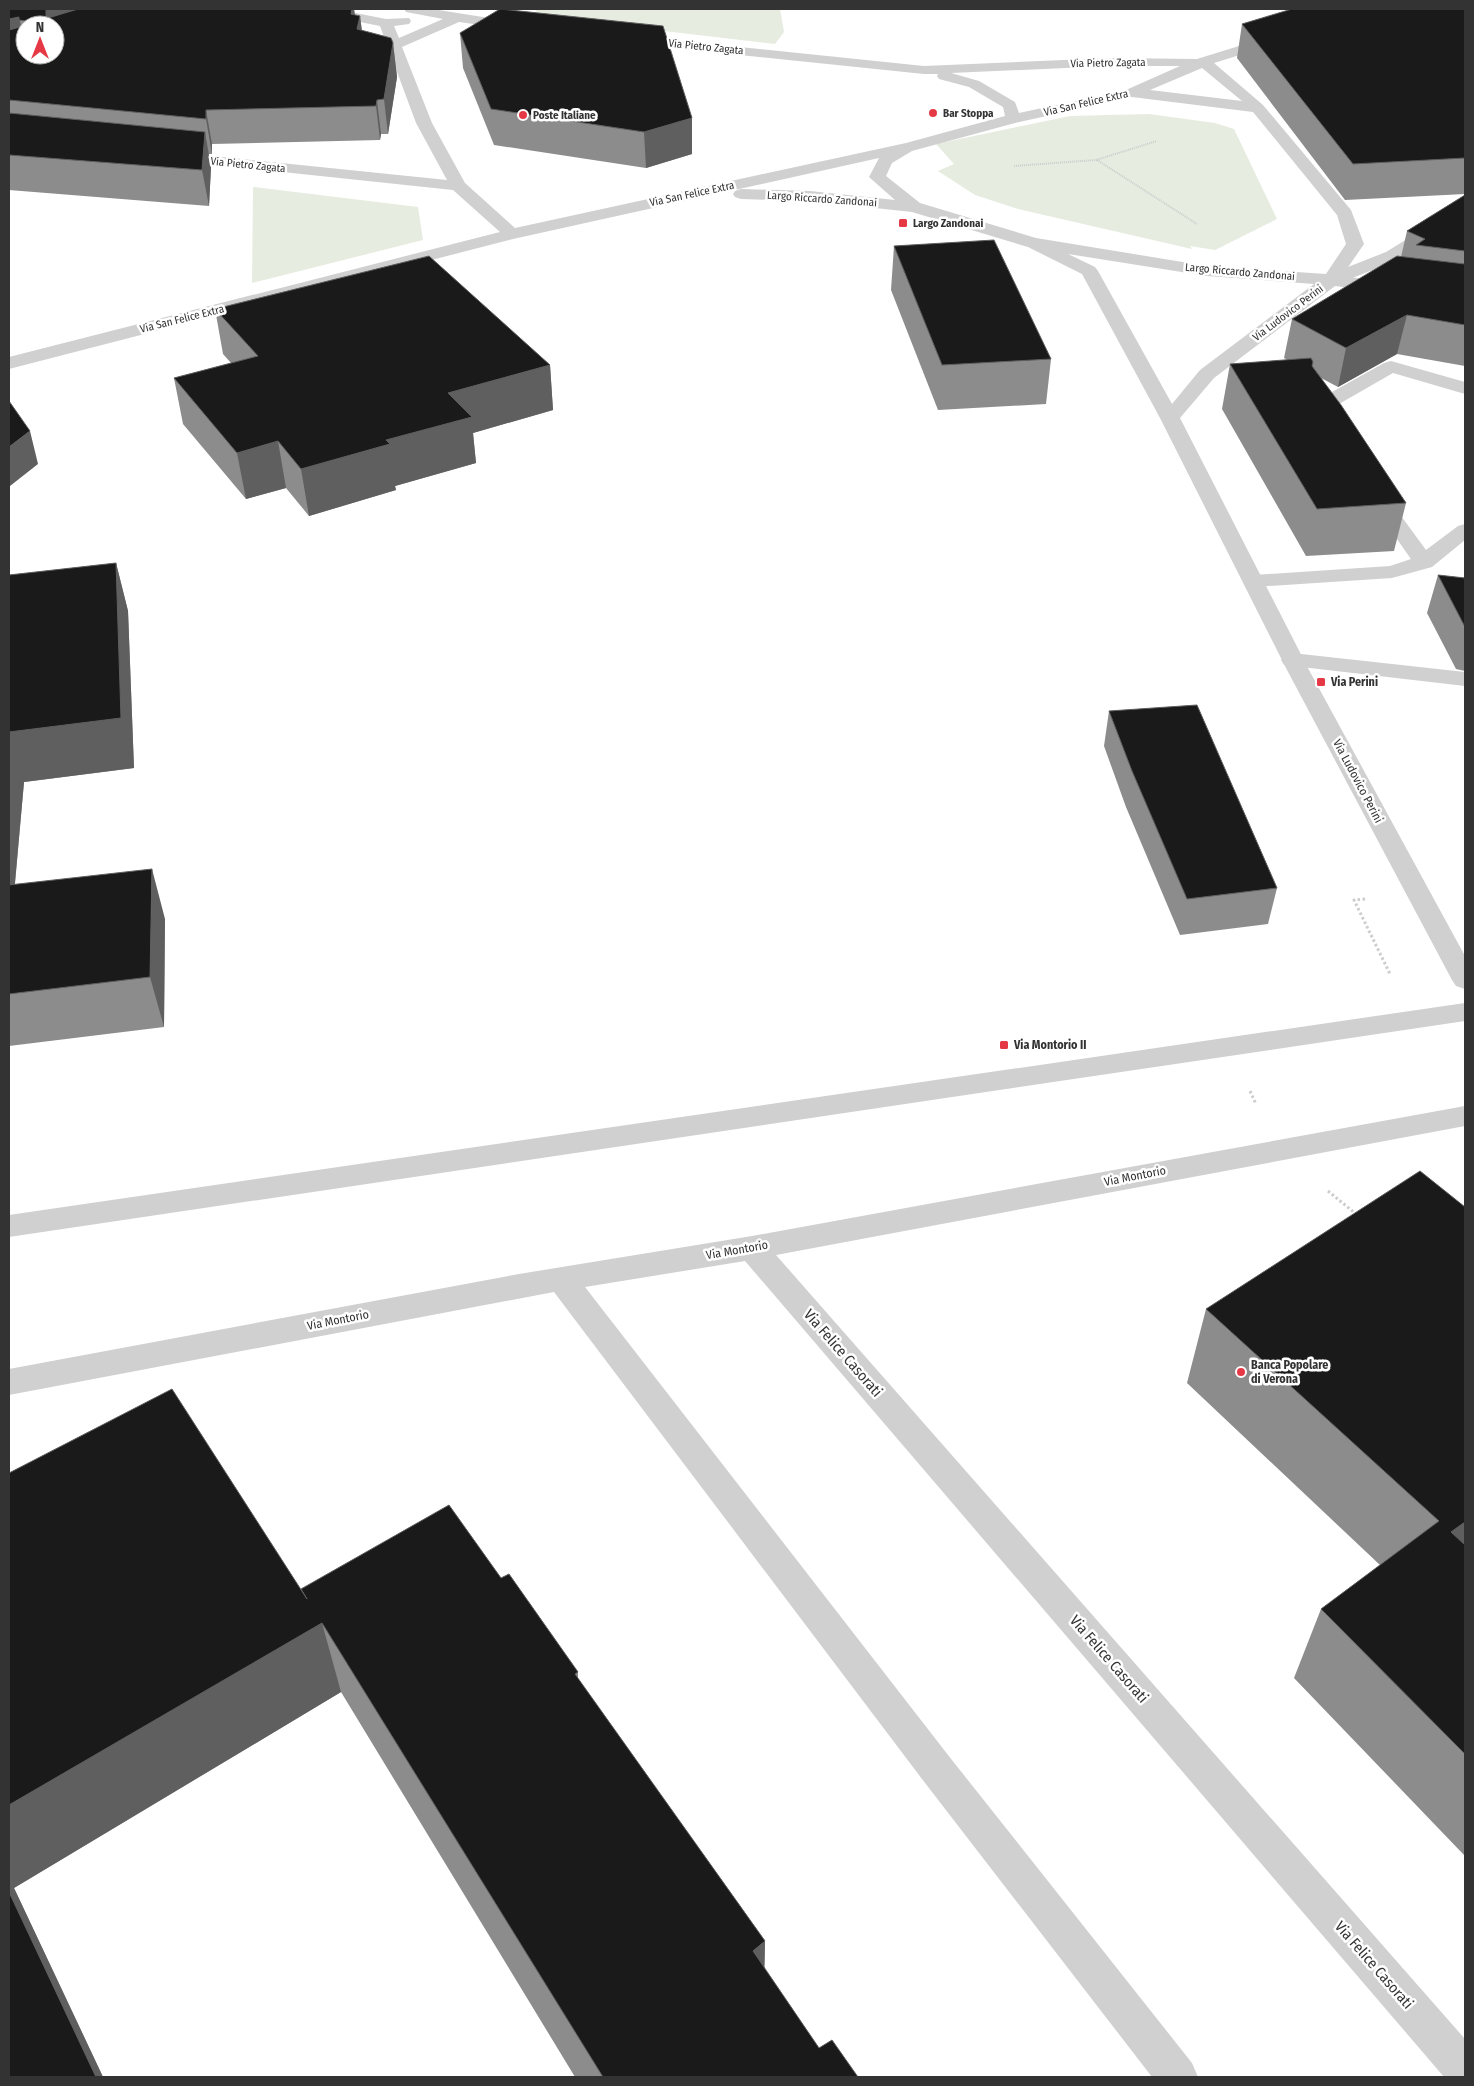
<svg xmlns="http://www.w3.org/2000/svg" width="1474" height="2086" viewBox="0 0 1474 2086" font-family="'Fira Sans Condensed',sans-serif">
<rect width="100%" height="100%" fill="#fff"/>
<path fill="#e6ecdf" d="M534,9H780L784,32L775,44L587,22L539,13Z
M1149,114L1215,123L1234,129L1277,219L1215,250L1190,246L1192,249L1018,209L975,195L938,171L954,164L936,144L1070,116Z
M253,187L418,207L423,240L252,283Z"/>
<g fill="none" stroke-linecap="round" stroke-linejoin="round">
<path stroke="#cdcdcd" stroke-width="2" stroke-dasharray="1 1" stroke-linecap="butt" d="M1097,160L1197,224
M1014,166L1096,160L1157,141"/>
<path stroke="#cdcdcd" stroke-width="3" stroke-dasharray="2.5 2.5" stroke-linecap="butt" d="M1365,899L1354,900L1390,974
M1250,1091L1256,1104
M1328,1191L1356,1214"/>
<path fill="#d0d0d0" fill-rule="evenodd" d="M1465,206V218L1398,260L1337,284L1331,285L1325,284L1322,280L1325,276L1386,252L1459,207Z
M1391,361L1465,382V394L1393,373L1325,412L1332,420L1329,424C1316,427 1311,420 1304,410L1307,406L1384,363Z
M1378,492L1385,494L1426,550L1458,526L1465,524V540L1432,567L1392,578L1254,587L1246,586L1243,581L1246,576L1254,575L1390,566L1411,559L1368,498L1371,494Z
M1292,653L1465,672V686L1284,665L1281,660L1284,655Z"/>
<path fill="#d0d0d0" fill-rule="evenodd" d="M308,9H335L386,19L409,18L411,21L409,24L394,26L399,38L443,19L406,12L404,9H432L522,23L524,26L522,29L517,30L459,22L402,47L432,123L465,183L515,228L906,143L1005,116L1003,107L969,87L939,79L937,76L938,74H924L632,44L627,43L625,40L627,37L632,36L924,66L1111,58L1197,59L1268,37H1278L1280,40L1278,43L1214,63L1263,105L1351,210L1364,244L1342,276L1465,292V302L1335,286L1214,378L1180,418L1309,670L1465,956V989L1456,986L1452,980L1287,670L1160,418L1082,274L1028,247L912,212L810,201L741,199L735,197L733,194L735,191L741,189L810,191L895,200L869,177L879,158L513,239L9,369V357L500,232L453,190L168,160L166,157L168,154L174,152L447,180L416,123L380,26L315,13ZM1111,66H1180L1126,90L1019,113L1015,102L979,81L951,73ZM1202,68L1242,101L1150,90ZM1132,97L1253,112L1337,215L1346,244L1326,274L1207,266L1036,238L920,203L886,176L892,163L912,151L1015,123ZM1068,254L1207,276L1314,284L1200,370L1172,404L1098,271L1095,267Z
M1465,1106V1126L776,1255L1465,2039V2077H1444L745,1261L585,1287L948,1755L1192,2063L1198,2077H1152L922,1779L554,1292L9,1395V1369L519,1274L752,1236Z"/>
<path fill="#d0d0d0" fill-rule="evenodd" d="M1465,1003V1021L9,1237V1215Z"/>
</g>
<path fill="#8c8c8c" d="M9,9H354L355,15L360,16L362,31L393,43L397,77L388,134H381L380,140L212,144V154H208L211,167L209,206L9,190Z
M1465,9V194L1345,200L1237,58L1242,24Z
M460,33L692,118V154L646,168L494,145L463,68Z
M1465,195V366L1397,354L1338,387L1321,378L1406,503L1394,551L1306,556L1222,409L1230,364L1288,360L1284,358L1292,319L1401,257L1407,231Z
M894,246L1051,359L1046,404L938,410L891,290Z
M215,309L550,365L553,410L473,433L476,463L395,486L396,490L309,516L286,488L246,499L183,424L174,378L231,363L223,354Z
M116,563L128,611L134,768L24,782L15,884L165,919L164,1027L9,1046V575Z
M1438,575L1465,578V671L1456,669L1427,613Z
M1109,711L1277,888L1268,924L1180,935L1126,807L1104,746Z
M1465,1207V1856L1294,1678L1321,1609L1380,1565L1187,1383L1206,1309Z
M9,1473L301,1590L501,1578L578,1672V1679L765,1941L764,1968L819,2048L858,2077H575L341,1692L14,1888L103,2077H9Z"/>
<path fill="#5f5f5f" d="M46,9H147L55,38L46,16Z
M352,9H354L357,35L351,14Z
M360,16L364,49L357,29Z
M19,17L25,45L9,54V19Z
M393,43L397,77L388,134L384,99Z
M377,100L381,134L380,140L376,106Z
M206,110L212,144V154L206,119Z
M692,118V154L646,168L644,132Z
M205,132L211,167L209,206L202,170Z
M1407,315L1397,354L1338,387L1346,348Z
M550,365L553,410L473,433L476,463L395,486L396,490L309,516L301,469L386,440L448,393Z
M30,431L38,464L10,486L9,483V447Z
M278,441L286,488L246,499L237,453Z
M116,563L128,611L134,768L24,782L10,937L9,932V732Z
M152,869L165,919L164,1027L150,977Z
M1465,1522V1569L1451,1532Z
M322,1623L341,1692L14,1888L103,2077H96L9,1892V1805Z
M765,1941L764,2002L753,1951Z"/>
<path fill="#1a1a1a" stroke="#5f5f5f" fill-rule="evenodd" d="M9,9H46V16L48,18L78,9H352L351,14L360,16L357,29L391,38L393,43L384,99L377,100L376,106L206,110V119L9,100V30L24,26L26,21L19,20V17L9,19ZM25,25H55V55H25Z
M500,9L663,26L692,118L644,132L491,109L460,33Z
M1292,9H1465V158L1353,164L1242,24Z
M9,113L205,132L202,170L9,155Z
M1465,195V251L1416,245L1425,239L1407,231Z
M994,240L1051,359L942,365L894,246Z
M429,256L550,365L448,393L472,417L386,440L390,444L301,469L278,441L237,453L174,378L258,356L215,309Z
M1397,256L1465,264V325L1407,315L1346,348L1292,319Z
M1311,358L1313,362L1312,366L1341,405L1406,503L1317,509L1230,364Z
M9,401L30,431L9,447Z
M116,563L121,718L9,732V739V575Z
M1438,575L1465,578V627Z
M1197,705L1277,888L1187,899L1132,771L1109,711Z
M152,869L150,977L9,994V885Z
M1420,1171L1465,1207V1522L1451,1532L1465,1545V1754L1321,1609L1439,1521L1206,1309Z
M172,1389L307,1599L301,1589L449,1505L501,1578L509,1574L578,1672L575,1674L765,1941L753,1951L819,2048L832,2040L858,2077H603L322,1623L9,1805V1473Z
M9,1892L96,2077H9Z"/>
<g fill="#e63946" stroke="#fff" stroke-width="2">
<circle cx="933" cy="113" r="5"/>
<circle cx="523" cy="115" r="5"/>
<rect x="898" y="218" width="10" height="10" rx="2.5"/>
<rect x="1316" y="677" width="10" height="10" rx="2.5"/>
<rect x="999" y="1040" width="10" height="10" rx="2.5"/>
<circle cx="1241" cy="1372" r="5"/>
</g>
<g text-anchor="middle" dominant-baseline="central" stroke-width="5" stroke-linejoin="round" paint-order="stroke">
<g font-size="11" fill="#333" stroke="#fff">
<text transform="translate(706 47) rotate(6)">Via Pietro Zagata</text>
<text transform="translate(1108 63) rotate(-1)">Via Pietro Zagata</text>
<text transform="translate(1086 103) rotate(-13)">Via San Felice Extra</text>
<text transform="translate(248 165) rotate(6)">Via Pietro Zagata</text>
<text transform="translate(692 194) rotate(-12)">Via San Felice Extra</text>
<text transform="translate(822 199) rotate(4)">Largo Riccardo Zandonai</text>
<text transform="translate(1240 272) rotate(5)">Largo Riccardo Zandonai</text>
<text transform="translate(1288 313) rotate(-37)">Via Ludovico Perini</text>
<text transform="translate(182 319) rotate(-14)">Via San Felice Extra</text>
</g>
<g font-size="11" font-weight="bold" fill="#333" stroke="#fff" text-anchor="start">
<text x="943" y="113">Bar Stoppa</text>
<text x="533" y="115">Poste Italiane</text>
<text x="913" y="223">Largo Zandonai</text>
</g>
<g font-size="12" font-weight="bold" fill="#333" stroke="#fff" text-anchor="start">
<text x="1331" y="682">Via Perini</text>
<text x="1014" y="1045">Via Montorio II</text>
<text x="1251" y="1365">Banca Popolare<tspan x="1251" dy="14">di Verona</tspan></text>
</g>
<g font-size="12" fill="#333" stroke="#fff">
<text transform="translate(1358 781) rotate(62)">Via Ludovico Perini</text>
<text transform="translate(1135 1176) rotate(-11)">Via Montorio</text>
<text transform="translate(737 1250) rotate(-10)">Via Montorio</text>
<text transform="translate(338 1320) rotate(-11)">Via Montorio</text>
</g>
<g font-size="15" fill="#333" stroke="#fff">
<text transform="translate(843 1353) rotate(49)">Via Felice Casorati</text>
<text transform="translate(1109 1659) rotate(49)">Via Felice Casorati</text>
<text transform="translate(1374 1965) rotate(49)">Via Felice Casorati</text>
</g>
</g>
<rect width="1474" height="2086" fill="none" stroke="#333333" stroke-width="20"/>
<g transform="translate(40 40)"><circle r="24" fill="#ffffff" stroke="#adadad"/>
<path d="M0-4L9 19L0 12L-9 19Z" fill="#e63946"/>
<text y="-8" font-size="14" font-weight="bold" text-anchor="middle" fill="#333333">N</text>
</g>
</svg>
